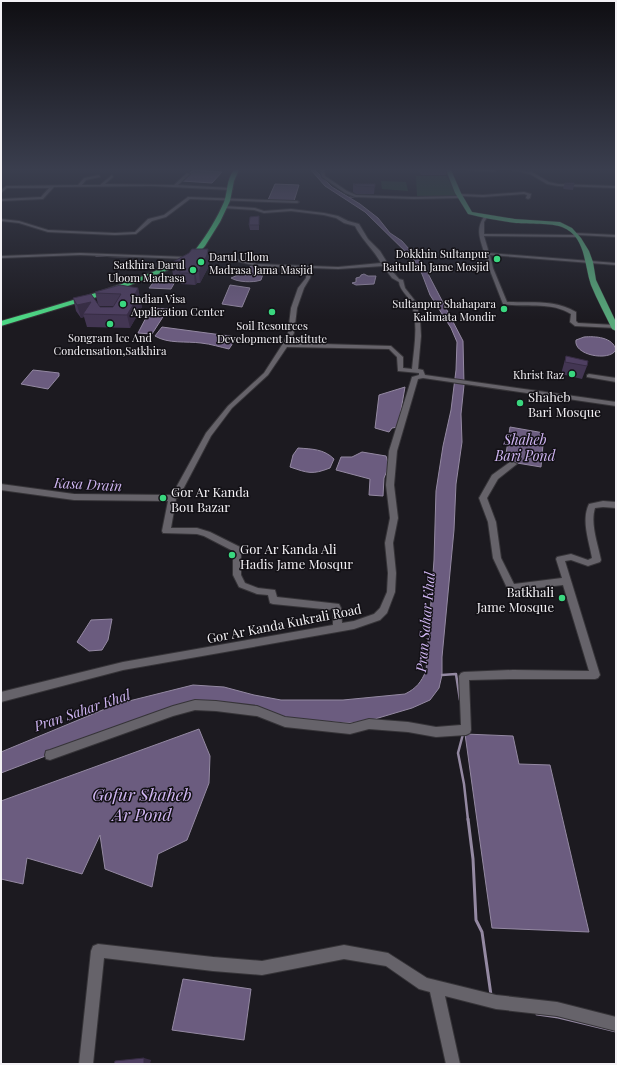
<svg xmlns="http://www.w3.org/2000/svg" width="617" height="1065" viewBox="0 0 617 1065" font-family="'Playfair Display',serif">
<rect width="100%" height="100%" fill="#1c1a20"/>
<path fill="#23442e" d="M416,176H447L457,196H417Z
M381,181L406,182L408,191L382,189Z"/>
<path fill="#6b5c7f" stroke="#9489a2" d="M193,170L222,172L212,183L182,181Z
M311,170H315L332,187L360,204L378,218L390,233L402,241L424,266L463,341L464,385L461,414L462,442L456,484L454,530L442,657V675L439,688L430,700L412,708L368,721L349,723L298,720L216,705L119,728L1,773V752L117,704L193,685L224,687L254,695L281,700H343L405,694C417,688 421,682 426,671L434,560L436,491L443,446L451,410L456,370L457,342L451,328L430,295L422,274L415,261L365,212L325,186Z
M275,184L299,185L294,201L268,200Z
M251,266L264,268V271L261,280C253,283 237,282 231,278L238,275L240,272L245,271Z
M364,274L368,276H376L374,284L356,285L352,283L356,282V278L360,277L361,275Z
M156,279L176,280L171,289L149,288Z
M230,285L250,288L242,307L222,304Z
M151,308L168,309L152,334L138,333Z
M162,327L237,337L229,349C220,347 211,344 201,343C186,341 168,344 155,336Z
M584,337C595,336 613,337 616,350C609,362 573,355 576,340Z
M33,370L59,373V376L48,389L21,384Z
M405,387L398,427L392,428L389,432L375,428L379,395Z
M510,427L544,433L541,467L505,461Z
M298,448C312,449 324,449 334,459L330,468C312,475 308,473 290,467L293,455Z
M362,452L386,456L389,466L384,478L383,496L369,495L370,479L336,470L341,457H352Z
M112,619L108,640L102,650L89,651L77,642L91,620Z
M199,729L210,756L209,783L187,840L158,854L152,887L105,869L100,835L82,874L27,858L23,884L1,879V801Z
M465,734L513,736L519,764L550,765L589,932L492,928Z
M183,979L251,989L244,1040L172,1030Z"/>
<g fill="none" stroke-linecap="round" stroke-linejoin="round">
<path stroke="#9489a2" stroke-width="1" d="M350,197H357"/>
<path stroke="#9489a2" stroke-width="1.5" d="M96,256L140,257"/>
<path stroke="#9489a2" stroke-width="2" d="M179,528H193"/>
<path stroke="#9489a2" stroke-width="2.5" d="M442,675L456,674L460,700
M463,734L458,753L464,784L468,820"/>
<path stroke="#9489a2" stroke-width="3" d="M468,819L473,859L476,920L482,932L491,995
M537,1014L558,1017L616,1031"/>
<g stroke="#363438" stroke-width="2">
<path id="minor" d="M320,170H324L325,176L347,191L356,195L414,197L458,196L457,195L459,194L483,195L524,192L531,194L530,198L528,199L526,198L527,195L524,194L483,197L461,196L460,198L414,199L355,197L345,193L322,177Z
M469,170H495L496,171L494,172Z
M513,170L532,172L549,182L558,184L616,186V188L558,186L547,184L530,174Z
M187,173L190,174L178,185L231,188L233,189L231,190L152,186L54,187L43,199L1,201V199L41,197L49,188H7L1,193V190L6,186L78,185L84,178L99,175L100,177L86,180L82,185H100L112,175L113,177L105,184L174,185Z
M188,197L297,201L299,202L297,203L190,199L166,217L152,221L136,234L115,235L48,232L19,223L1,221V219L19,221L48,230L115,233L135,232L148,219L164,215Z
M224,206L255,208L264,211L291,209L324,213L338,216L348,221L359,224L368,239L380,251L393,272L399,279L403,280L405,288L416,302L420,319L421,336L418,369L423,370L425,375L616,402V406L423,378L418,379L397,451L394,485L398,518L393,543L396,573L395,592L387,613L380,620L354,629L123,670L1,702V692L123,662L333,625V610L273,604L270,603L268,595L257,594L239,587L233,575V551L204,536L197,534L163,533L162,531L168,501L74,500L1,490V484L74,494L172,495L206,433L228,406L264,373L282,345L288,333L291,308L298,288L306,278L307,268L257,266L223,258L188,259L80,255L1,258V256L80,253L188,257L223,256L257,264L338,267L381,263C374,250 362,240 355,226L344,223L336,218L324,215L291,211L264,213L254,210L223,208ZM383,266L392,278L399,282C400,291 408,295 411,303C419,324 414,347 412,369L403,368V357L391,346L289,343L294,333L297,308L304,288L310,278L312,268L338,269ZM287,347L389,349L397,357L398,371L419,373V375L412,377L389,451L386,485L390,518L385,543L388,573L387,592L380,608L374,614L354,621L342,623L341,608L339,604L277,597L275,590L258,588L245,583L241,575V549L240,547L210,532L197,528H171L176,499L179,497L211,436L232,408L268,375Z
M485,215L488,216L484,222V234L573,235L575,233L616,235V237L578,235L576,237L484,236L489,253L616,263V265L490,255L493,268L507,302C531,303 554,299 576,312V321L578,323L615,325L616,328L575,326L570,322L571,314C550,301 526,308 503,304L489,268L485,255L474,253L476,252H484C480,238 475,229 485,215Z
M589,374L616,378V382L587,377V375Z
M510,462H513L517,464L498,479L487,498L496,522L501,558L514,584L562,578L556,559L557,557L571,554L588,560L592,558C589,541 581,520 589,504L603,501L616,502V508L603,507L595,508C590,524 598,544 601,560L600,562L588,566L571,560L565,561L600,675L598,678L595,679H513L469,680L471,730L470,733L466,735L436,737L408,732L369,729L350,734L285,727L257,716L216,711L195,710L173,716L50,760L46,759L45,755L46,751L50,750L173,706L195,700L216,701L257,706L285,717L350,724L369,719L408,722L436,727L461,725L459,676L461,673L464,672L513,670L589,671L563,585L511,591L508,590L493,558L488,522L479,498L492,475Z
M98,944L213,957L262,961L344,945L388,953L427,978L496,995L557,1002L616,1017V1031L557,1016L496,1009L445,996L460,1064H446L430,992L419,989L386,966L344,959L262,975L213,971L104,958L93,1064H79L91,951L93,946Z"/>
</g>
<g stroke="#363438" stroke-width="1">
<path id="major" d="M446,170H451L461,193L472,212L515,219L560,222L572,228L581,238L589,251L593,262L596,280L616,322V331L612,329C605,314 597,300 591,285C584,265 586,236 562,227C552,223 528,224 516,223C500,221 484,218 468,214L455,193Z"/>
</g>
<g stroke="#363438" stroke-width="2">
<path id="highway" d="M234,170H239L234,181L230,201L220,222L205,246L191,261L110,293L1,326V321C54,306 108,291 160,269C173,264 187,261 196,249C207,235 217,218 224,202C228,191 226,180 234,170Z"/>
</g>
<use href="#minor" fill="#66636a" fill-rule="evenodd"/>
<use href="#major" fill="#57a97a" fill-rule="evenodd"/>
<use href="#highway" fill="#4dd885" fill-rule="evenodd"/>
</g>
<path fill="#433653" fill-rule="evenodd" d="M419,170H447L446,175H421Z
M565,183L574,185L573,190L564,189L563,188Z
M353,184H375L374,194H356L353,192Z
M259,216V230H250L249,225Z
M209,260V266L200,283H197L195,285L181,284L180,275H173L171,263Z
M138,288L142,307L130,328L87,327L84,317L81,318L76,311L73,298L98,304L95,292ZM100,306H113V307H100Z
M566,356L587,366L582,379L561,374Z"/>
<path fill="#372c44" d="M208,249L209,260V266L200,283L199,271Z
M195,271L197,283L195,285L194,273Z
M138,288L142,307L130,328L127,315Z
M91,302L83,314L84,317L81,318L77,305Z
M144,1058L151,1060L150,1064H144Z"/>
<path fill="#4e3f61" stroke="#372c44" d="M565,183H574V185L565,184Z
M353,184H375V187L357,186Z
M259,216V225H249L250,217Z
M192,249H208L207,255L199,271H195L194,273H179L184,264L171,263L189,253Z
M120,285L138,288L135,294L139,295L127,315L83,314L91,302L77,305L73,298L91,294L100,307H113L121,294L96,293L95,292Z
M566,356L588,361L587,366L565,362Z
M144,1058V1064H114L115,1061Z"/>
<linearGradient id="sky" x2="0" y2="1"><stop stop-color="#0f0e12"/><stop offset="0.53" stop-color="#3a3e4e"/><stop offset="1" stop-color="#3a3e4e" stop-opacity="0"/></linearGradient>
<rect width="617" height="320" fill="url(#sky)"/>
<g fill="#3ad77f" stroke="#131116" stroke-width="1.5">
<circle cx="497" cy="259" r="4"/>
<circle cx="201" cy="262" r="4"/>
<circle cx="193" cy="270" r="4"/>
<circle cx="123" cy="304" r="4"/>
<circle cx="504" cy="309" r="4"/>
<circle cx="272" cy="312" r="4"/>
<circle cx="110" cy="324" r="4"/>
<circle cx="572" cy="374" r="4"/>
<circle cx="520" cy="403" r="4"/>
<circle cx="163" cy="498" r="4"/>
<circle cx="232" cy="555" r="4"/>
<circle cx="562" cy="598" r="4"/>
</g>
<g text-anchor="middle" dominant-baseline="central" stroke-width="3" stroke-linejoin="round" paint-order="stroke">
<g font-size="11" fill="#f3f1f5" stroke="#131116" text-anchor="end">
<text x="489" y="253">Dokkhin Sultanpur<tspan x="489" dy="13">Baitullah Jame Mosjid</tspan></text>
<text x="209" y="256" text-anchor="start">Darul Ullom<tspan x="209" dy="13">Madrasa Jama Masjid</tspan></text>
<text x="185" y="264">Satkhira Darul<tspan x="185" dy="13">Uloom Madrasa</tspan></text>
<text x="131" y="298" text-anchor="start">Indian Visa<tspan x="131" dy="13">Application Center</tspan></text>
<text x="496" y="303">Sultanpur Shahapara<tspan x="496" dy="13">Kalimata Mondir</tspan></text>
<text x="272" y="325" text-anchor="middle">Soil Resources<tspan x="272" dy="13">Development Institute</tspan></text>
<text x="110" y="337" text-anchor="middle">Songram Ice And<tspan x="110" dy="13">Condensation,Satkhira</tspan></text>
<text x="564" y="374">Khrist Raz</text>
</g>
<g font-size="13" fill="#f3f1f5" stroke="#131116" text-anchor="start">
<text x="528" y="396">Shaheb<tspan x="528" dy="15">Bari Mosque</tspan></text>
<text x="171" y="491">Gor Ar Kanda<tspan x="171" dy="15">Bou Bazar</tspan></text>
<text x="240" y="548">Gor Ar Kanda Ali<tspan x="240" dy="15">Hadis Jame Mosqur</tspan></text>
<text x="554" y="591" text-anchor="end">Batkhali<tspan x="554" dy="15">Jame Mosque</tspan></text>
</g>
<g font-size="13" fill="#f3f1f5" stroke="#131116">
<text transform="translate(284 623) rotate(-11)">Gor Ar Kanda Kukrali Road</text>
</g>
<g font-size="14" font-style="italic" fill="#cfb5f2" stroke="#131116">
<text x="525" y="439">Shaheb<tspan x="525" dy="16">Bari Pond</tspan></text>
<text transform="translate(88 484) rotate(3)">Kasa Drain</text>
<text transform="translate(425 622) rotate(-85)">Pran Sahar Khal</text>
<text transform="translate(82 710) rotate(-19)">Pran Sahar Khal</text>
</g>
<g font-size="17" font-style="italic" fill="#cfb5f2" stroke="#131116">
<text x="142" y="794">Gofur Shaheb<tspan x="142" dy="20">Ar Pond</tspan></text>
</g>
</g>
<rect width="617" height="1065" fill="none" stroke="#f3f1f5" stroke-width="4"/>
</svg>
